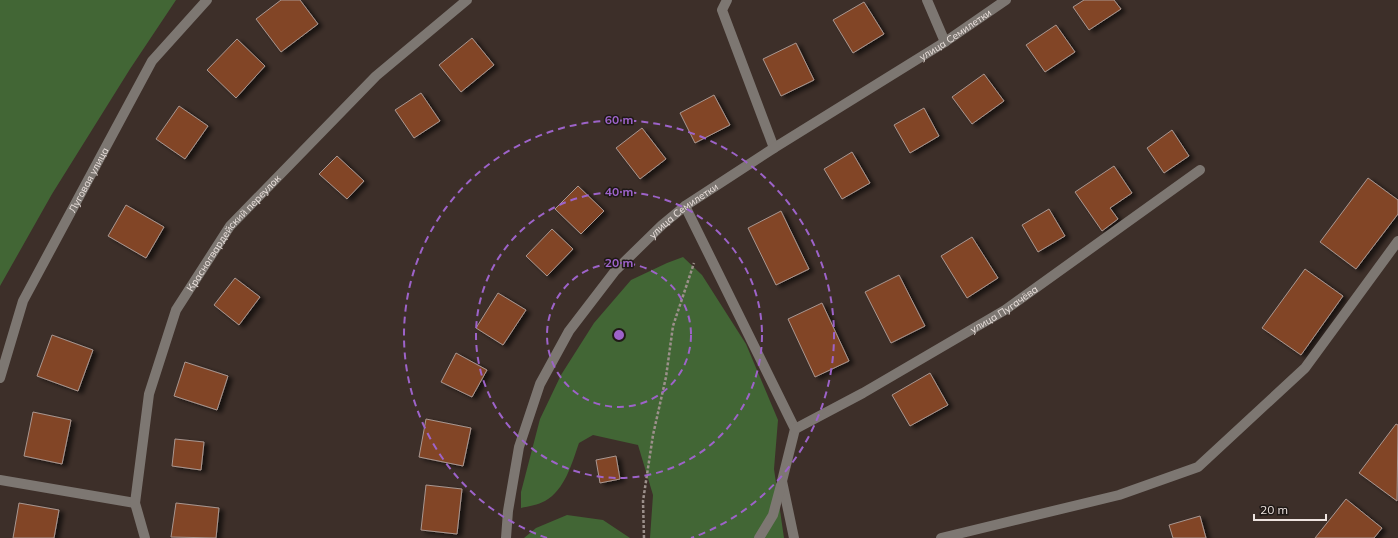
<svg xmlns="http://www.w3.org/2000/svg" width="1398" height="538" viewBox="0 0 1398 538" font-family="Mulish,sans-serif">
<defs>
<filter id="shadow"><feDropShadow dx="4.5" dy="2.5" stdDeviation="2" flood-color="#0009"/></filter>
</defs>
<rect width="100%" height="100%" fill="#3d2f29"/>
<path fill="#426635" d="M0,0H176L130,69L52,194L0,286Z
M683,257L702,275L746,344L778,420L774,469L784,538H650L653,495L638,445L593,435L579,443C572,463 565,490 545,501C538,505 529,506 521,508V492L540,419L561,375L594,323L631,280L667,263Z
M567,515L603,520L630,538H524L536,528Z"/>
<path fill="#824427" stroke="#a99790" filter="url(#shadow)" d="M281,0H300L318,24L281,52L256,19Z
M1084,0H1114L1121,9L1089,30L1073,7Z
M864,2L884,34L853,53L833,20Z
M1056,25L1075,52L1045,72L1026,45Z
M472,38L494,65L461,92L439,65Z
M237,39L265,66L236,98L207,70Z
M796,43L814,80L781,96L763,59Z
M984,74L1004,101L972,124L952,97Z
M421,93L440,121L414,138L395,110Z
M714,95L730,125L695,143L680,113Z
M179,106L208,126L185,159L156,139Z
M924,108L939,136L910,153L894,125Z
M642,128L666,159L640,179L616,148Z
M1172,130L1189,156L1164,173L1147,148Z
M852,152L870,183L842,199L824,169Z
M337,156L364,181L347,199L319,174Z
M1114,166L1132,193L1110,208L1118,219L1102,231L1075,192Z
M1368,178L1398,200V214L1356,269L1320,242Z
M578,186L604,211L581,234L555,209Z
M126,205L164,227L146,258L108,236Z
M1049,209L1065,236L1038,252L1022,225Z
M781,211L809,269L776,285L748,228Z
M552,229L573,249L547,276L526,256Z
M972,237L998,278L967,298L941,256Z
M1305,269L1343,296L1301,355L1262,328Z
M899,275L925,326L891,343L865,292Z
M235,278L260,297L239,325L214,305Z
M498,293L526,310L503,345L476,328Z
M822,303L849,361L815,377L788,319Z
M52,335L93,350L78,391L37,376Z
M456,353L487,370L472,397L441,382Z
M185,362L228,376L217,410L174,396Z
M930,373L948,405L910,426L892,395Z
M33,412L71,420L62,464L24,456Z
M426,419L471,428L463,466L419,457Z
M1396,424L1398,425L1397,501L1359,473Z
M175,439L204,442L201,470L172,466Z
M616,456L620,479L600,483L596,460Z
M426,485L462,489L457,534L421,530Z
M1346,499L1382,528L1374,538H1315Z
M19,503L59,510L54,538H13Z
M176,503L219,508L216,538L171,537Z
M1200,516L1206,538H1173L1169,525Z"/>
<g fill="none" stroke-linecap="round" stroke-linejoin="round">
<path stroke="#9c908b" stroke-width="2.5" stroke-dasharray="3 2" stroke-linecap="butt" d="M644,538L643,501L653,435L666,377L673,326L694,263"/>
<g stroke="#7d7772" stroke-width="10">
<path d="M727,0L722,10L774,148"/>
<path d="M927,0L945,42"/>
<path d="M685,206L795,429L782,481L794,538"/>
<path id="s1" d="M0,378L23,301L152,61L207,0"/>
<path id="s2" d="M795,429L863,393L1005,310L1200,170"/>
<path d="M0,480L135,503"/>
<path id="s3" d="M145,538L135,503L149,394L176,310L230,226L376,76L467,0"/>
<path id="s4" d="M506,538L508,511L519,447L540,384L569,331L615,271L662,225L685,206L774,148L945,42L1006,0"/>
<path d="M759,538L773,515L781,485"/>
<path d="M941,538L1119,495L1198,467L1305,368L1398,241"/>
</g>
</g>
<g fill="none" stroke="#9d63c9" stroke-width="2" stroke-dasharray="7 5">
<circle cx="619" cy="335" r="72"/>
<circle cx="619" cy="335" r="143"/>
<path d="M547 538A215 215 0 1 1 691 538"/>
</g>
<g text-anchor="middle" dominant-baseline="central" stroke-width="3" stroke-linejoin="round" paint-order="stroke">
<g font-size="10" fill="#ede3df" stroke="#1f1916">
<text stroke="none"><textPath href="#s4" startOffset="710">улица Семилетки</textPath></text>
<text stroke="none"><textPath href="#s1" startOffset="218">Луговая улица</textPath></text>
<text stroke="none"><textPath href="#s4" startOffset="386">улица Семилетки</textPath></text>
<text stroke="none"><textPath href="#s3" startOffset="331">Красногвардейский переулок</textPath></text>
<text stroke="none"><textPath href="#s2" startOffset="241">улица Пугачёва</textPath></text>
</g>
</g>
<circle cx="619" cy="335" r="6" fill="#9d63c9" stroke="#1f1916" stroke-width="2"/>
<g font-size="12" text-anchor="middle" font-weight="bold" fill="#9d63c9" stroke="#1f1916" stroke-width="3" stroke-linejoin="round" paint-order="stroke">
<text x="619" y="124">60 m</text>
<text x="619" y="196">40 m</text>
<text x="619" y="267">20 m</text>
</g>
<path d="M1254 514v6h72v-6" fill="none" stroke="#ede3df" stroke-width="2"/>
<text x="1260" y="514" font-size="12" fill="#ede3df" stroke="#1f1916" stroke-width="3" paint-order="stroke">20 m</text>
</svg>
